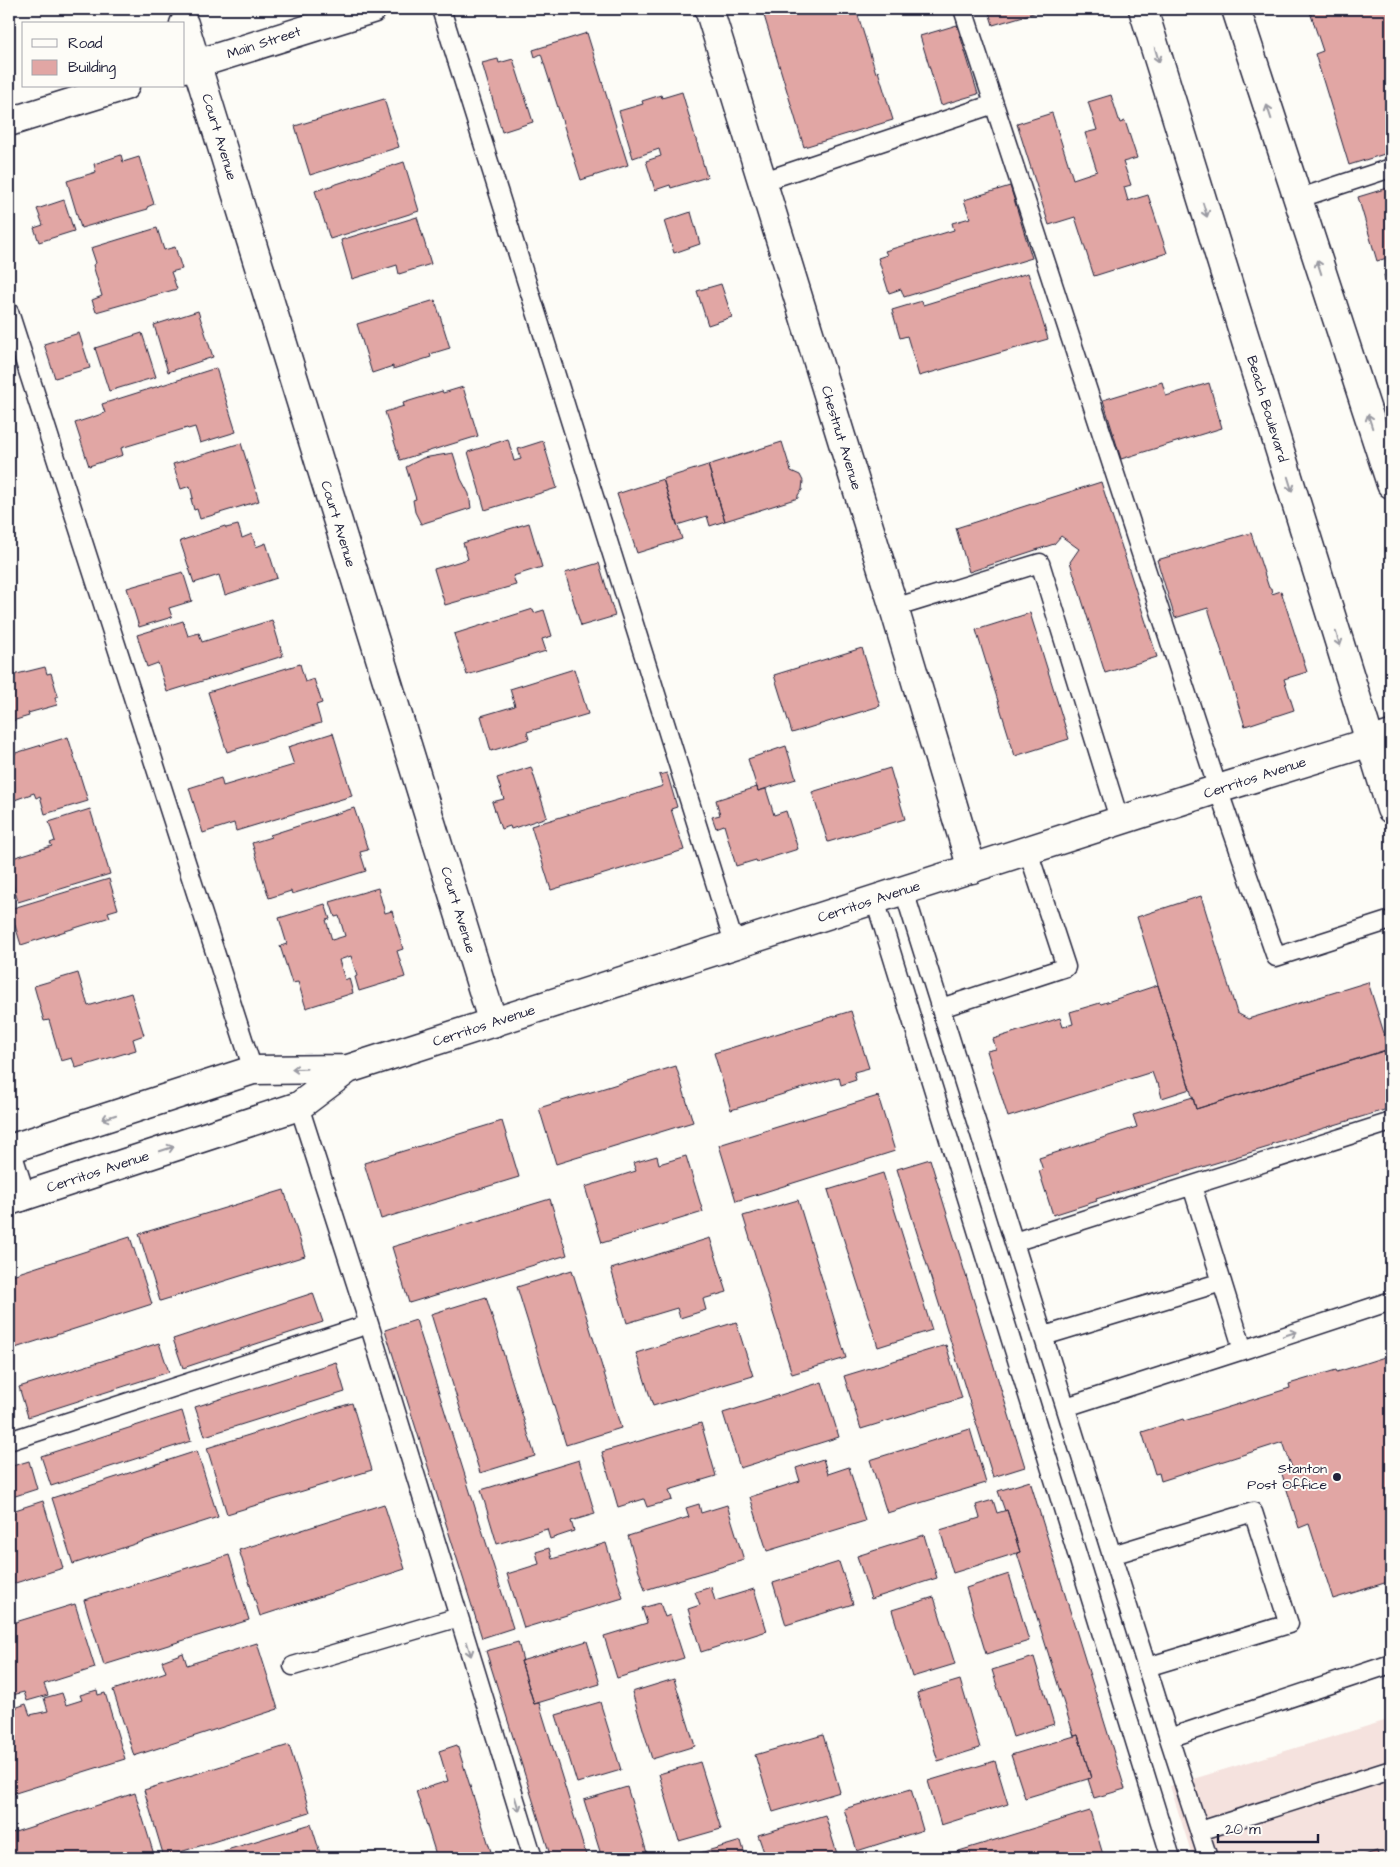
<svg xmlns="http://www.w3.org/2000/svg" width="1400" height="1867" viewBox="0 0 1400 1867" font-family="'Architects Daughter',sans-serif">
<rect width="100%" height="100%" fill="#fdfcf7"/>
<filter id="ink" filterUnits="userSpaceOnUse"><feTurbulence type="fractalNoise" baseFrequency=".02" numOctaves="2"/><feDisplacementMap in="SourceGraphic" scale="10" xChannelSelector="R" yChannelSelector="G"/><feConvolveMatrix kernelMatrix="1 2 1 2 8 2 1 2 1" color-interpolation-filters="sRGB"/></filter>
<g filter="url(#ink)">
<path fill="#f5e2de" d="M1391,1719V1858H1193L1170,1786Z"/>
<path fill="#e1a6a4" stroke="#22223b" d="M762,9H832L833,11L842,9H856L876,73L878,71L893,120L804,147Z
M988,9H1047L993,25Z
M1309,9H1391V152L1349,165L1315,54L1323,51Z
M957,25L978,94L941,105L920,36Z
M587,33L628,165L581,180L541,54L535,57L533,50Z
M498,59L499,63L513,59L533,122L502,132L482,63Z
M682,92L707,177L671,188L670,185L655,190L646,161L661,156L659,149L633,158L619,111L643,104L642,101L661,95L662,98Z
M1111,95L1120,123L1125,121L1137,158L1123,162L1131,185L1124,187L1128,201L1148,195L1167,253L1094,276L1075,217L1049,225L1017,124L1052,113L1073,179L1097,171L1085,133L1097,130L1088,102Z
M384,99L399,147L310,175L295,126Z
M121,155L123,162L139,157L154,204L147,207L148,209L81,228L67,181L96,172L94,164Z
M404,162L419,211L330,239L315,191Z
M1010,186L1032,258L904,297L901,289L889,293L878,258L887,255L885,251L954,230L952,223L970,218L964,200Z
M1391,187V300L1384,275L1391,273L1387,258L1377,261L1358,197Z
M64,200L74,231L39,242L34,228L43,225L37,209Z
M691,212L700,244L674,253L664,221Z
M417,217L431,264L399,274L397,265L352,279L341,240Z
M157,228L164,250L175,247L182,269L171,272L177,289L96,312L92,300L102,296L93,265L96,263L91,248Z
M1028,273L1048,339L919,376L907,336L900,338L892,310L922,301L923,305Z
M721,284L732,317L708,325L697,291Z
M435,300L450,348L430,354L431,357L393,369V366L372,373L357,324Z
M198,311L213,357L168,372L154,325Z
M79,333L90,368L55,378L44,344Z
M142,333L156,377L109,391L95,348Z
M216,368L236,432L200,443L195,427L188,429L187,428L121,448L123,455L89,466L75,423L105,413L102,404Z
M1162,382L1166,396L1209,383L1222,428L1121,459L1103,400Z
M463,387L478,436L400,460L385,412L404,406L403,403L442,391L443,393Z
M508,439L514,461L521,459L518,449L543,441L557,488L485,510L468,452Z
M782,442L791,471L800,475L803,481L802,490L798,495V498L725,521L708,465Z
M241,443L259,501L200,519L197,509L194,510L191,499L193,498L190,486L181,489L173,464Z
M453,453L461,479L469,494L471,508L421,524L415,512L413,500L416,499L406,467L423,458Z
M708,465L725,521L710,526L707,516L677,525L663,479Z
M663,479L682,539L637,553L617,494Z
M1101,482L1157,657L1105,673L1070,562L1079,549L1061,536L1054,544L969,572L956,528Z
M529,523L542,567L513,576L516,585L445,605L434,569L468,559L463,543Z
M238,525L242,538L252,534L256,547L266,543L277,578L225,595L219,575L194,583L180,541L225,526L226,528Z
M1251,533L1269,588H1271L1272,594L1281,591L1307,672L1284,679L1294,710L1245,726L1208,608L1175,618L1157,560Z
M599,563L615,616L581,626L565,573Z
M183,572L192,601L169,608L172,617L139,627L127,588Z
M533,609L534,613L544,610L552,636L542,639L546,651L467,675L454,634Z
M1030,613L1069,739L1015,756L976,630Z
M272,620L283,656L167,692L158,663L147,667L137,635L183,621L188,636L199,633L202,642Z
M862,648L880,706L792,733L774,675Z
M300,664L305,682L314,679L322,703L316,705L321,723L227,752L208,692Z
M45,667L47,674L51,673L58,696L55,697L57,705L28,713L29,716L9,722V676Z
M574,669L588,714L527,732L529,739L491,751L481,716L515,706L510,689Z
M333,733L352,796L236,831L234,823L203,833L189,788L221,778L223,786L294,765L288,747Z
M68,737L88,801L45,814L40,796L36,798L34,793L9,802V755Z
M786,746L796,779L758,791L748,759Z
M531,767L547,817L511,829L510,826L501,829L492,802L504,799L497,778Z
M890,768L905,819L828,842L812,792Z
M667,773L677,807L671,809L684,850L551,890L531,826L663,786L659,775Z
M757,787L758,791L766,789L774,815L786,811L798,849L757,862L756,860L736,866L724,825L716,828L712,817L720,815L716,800Z
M354,808L368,850L360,852L366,871L292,894L291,891L269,898L252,843L271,837L270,835Z
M90,809L110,874L18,902L9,870V859L52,846L50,843L55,841L49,822Z
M109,879L118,909L108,912L110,917L21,945L10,909Z
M378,888L385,913L392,911L403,949L397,951L405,977L359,991L355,977L357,976L351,956L339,960L345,980L349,978L353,993L306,1008L298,982L292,983L280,946L287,944L279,918L325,904L330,919L326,920L332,940L345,936L339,916L335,917L330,902Z
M1201,896L1237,1013L1248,1019L1368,982L1389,1049L1196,1109L1137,917Z
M78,973L88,1006L131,993L144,1035L133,1039L136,1050L76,1068L72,1058L61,1061L49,1020L44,1021L34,986Z
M1158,985L1190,1089L1162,1098L1158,1083H1156L1152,1072L1008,1117L987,1051L996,1049L993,1039L1060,1018L1063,1027L1073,1024L1070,1012L1100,1003L1101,1004Z
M851,1011L869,1068L854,1072L856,1080L841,1085L839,1077L731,1110L714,1053Z
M1384,1051L1388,1062L1391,1061V1108L1271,1144L1272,1146L1096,1199L1097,1201L1053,1215L1039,1171L1043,1170L1039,1158L1137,1127L1133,1115L1193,1097L1196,1109Z
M676,1066L693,1122L556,1164L539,1108Z
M878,1096L895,1151L736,1201L719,1145Z
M502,1121L519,1177L381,1219L364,1163Z
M657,1156L659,1164L686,1156L703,1212L602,1243L585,1187L636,1171L633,1163Z
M930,1159L1025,1467L993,1477L897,1169Z
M883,1173L932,1330L878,1347L828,1190Z
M284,1190L305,1256L160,1301L139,1234Z
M550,1199L567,1255L409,1303L392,1247Z
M798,1200L846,1358L792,1374L743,1216Z
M130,1237L152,1304L9,1350V1276Z
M710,1238L727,1292L703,1299L706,1310L680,1318L677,1308L627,1323L611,1269Z
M572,1270L621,1428L566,1445L517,1287Z
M313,1293L323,1322L183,1368L173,1339Z
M486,1297L535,1456L480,1473L431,1314Z
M416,1320L513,1628L482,1638L385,1330Z
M736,1322L753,1376L653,1406L636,1353Z
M159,1343L169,1372L28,1417L19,1387Z
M946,1345L962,1398L861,1429L844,1376Z
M1391,1355V1581L1333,1599L1309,1524L1299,1528L1281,1471L1292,1468L1283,1442L1161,1481L1159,1473L1155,1474L1142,1432L1183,1419L1184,1421L1290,1388L1289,1384L1336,1370L1337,1372Z
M336,1362L345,1392L205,1436L195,1407Z
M822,1382L839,1437L740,1468L723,1413Z
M352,1403L372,1470L227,1514L207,1448Z
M9,1404L14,1421L9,1423Z
M182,1411L191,1441L51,1486L41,1456Z
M701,1423L716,1476L669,1490L672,1500L647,1507L644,1499L618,1507L602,1452Z
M970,1429L986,1483L887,1513L870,1460Z
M197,1451L218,1517L73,1564L52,1498Z
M823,1459L828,1474L849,1467L865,1521L767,1551L750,1497L800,1481L796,1468Z
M579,1460L595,1514L571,1521L574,1531L550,1539L547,1529L497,1544L481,1490Z
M29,1461L37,1489L9,1498V1467Z
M1030,1481L1125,1789L1094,1798L1088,1779L1091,1778L1078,1735L1074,1736L1017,1553L1020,1552L1007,1510L1005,1511L998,1491Z
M993,1500L997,1513L1007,1510L1020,1552L953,1573L940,1530L980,1518L976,1505Z
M43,1501L63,1568L9,1585V1512Z
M384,1504L405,1569L260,1616L239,1550Z
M699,1504L701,1513L727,1505L744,1560L645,1590L628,1536L689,1517L686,1508Z
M924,1535L937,1578L871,1599L857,1556Z
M606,1543L623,1598L524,1628L507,1574L539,1564L536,1552L549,1548L552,1559Z
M229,1555L249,1620L104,1665L84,1600Z
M839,1562L853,1604L786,1625L773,1583Z
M1009,1574L1029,1641L986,1654L966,1588Z
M711,1587L715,1601L754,1589L767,1631L701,1652L688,1609L700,1605L695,1592Z
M934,1597L955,1664L912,1677L892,1610Z
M660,1603L665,1617L670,1615L684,1658L617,1678L604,1636L647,1623L642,1608Z
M75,1604L95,1668L44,1684L48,1695L27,1701L24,1692L9,1696V1624Z
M587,1641L600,1684L534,1704L521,1661Z
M518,1642L523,1661H521L534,1704L539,1703L587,1858H551L486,1651Z
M257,1643L278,1709L134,1756L113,1690L166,1672L162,1661L183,1653L187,1665Z
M1034,1657L1054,1724L1013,1737L992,1670Z
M674,1679L695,1746L652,1759L632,1692Z
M960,1680L980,1748L938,1761L917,1693Z
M97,1690L98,1695L105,1693L125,1759L9,1795V1710L26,1704L30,1715L48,1711L44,1698L62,1693L66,1705L82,1700L80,1695Z
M600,1702L621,1770L577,1783L556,1715Z
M823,1735L840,1792L773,1812L755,1755Z
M1078,1735L1091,1778L1025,1798L1011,1755Z
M289,1745L310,1812L164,1857L144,1790Z
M457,1745L493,1858H437L416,1791L448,1781L439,1751Z
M995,1761L1008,1804L941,1825L928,1781Z
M700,1762L721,1829L679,1841L659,1774Z
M627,1787L647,1853L628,1858H602L584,1800Z
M911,1789L923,1830L857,1851L844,1809Z
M135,1793L155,1858H9V1834Z
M1090,1811L1104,1858H936Z
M825,1815L838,1857L766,1858L758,1835Z
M311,1824L320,1853L303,1858H201Z
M741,1841L746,1858H683Z
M1377,1851L1379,1858H1356Z"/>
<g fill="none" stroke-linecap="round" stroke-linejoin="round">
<g stroke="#22223b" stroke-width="21">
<path id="service" d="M441,9L735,946
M963,9L1218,789L1276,957L1391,920
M761,182L994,104
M1297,199L1391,168
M9,312L253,1070
M894,608L1040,563L1120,822
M904,891L1169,1738L1391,1664
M875,900L1171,1858
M941,1008L1066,967L1028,851
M299,1106L369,1324L533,1858
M1014,1242L1391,1122
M1044,1336L1222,1282
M1243,1350L1391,1301
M1066,1407L1243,1350L1192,1186
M9,1441L369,1324
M1112,1555L1253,1512L1289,1624L1147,1667
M293,1666L459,1617
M1169,1738L1208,1858
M1200,1831L1391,1770"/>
</g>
<g stroke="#22223b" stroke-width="31">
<path id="minor" d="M709,9L894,608L972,869
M184,24L493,1023
M184,68L372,9
M9,122L125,86
M9,1159L21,1197"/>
</g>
<g stroke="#22223b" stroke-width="31">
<path id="tertiary" d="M9,1149L253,1070L348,1069L1218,789L1370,742
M9,1201L299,1106L348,1069"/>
</g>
<g stroke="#22223b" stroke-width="31">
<path id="secondary" d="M1370,742L1391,735"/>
</g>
<g stroke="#22223b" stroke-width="31">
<path id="primary" d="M1143,9L1391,809
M1236,9L1391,484"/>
</g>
<use href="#service" stroke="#fdfcf7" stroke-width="18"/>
<use href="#minor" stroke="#fdfcf7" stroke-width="28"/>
<use href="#tertiary" stroke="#fdfcf7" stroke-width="28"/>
<use href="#secondary" stroke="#fdfcf7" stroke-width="28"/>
<use href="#primary" stroke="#fdfcf7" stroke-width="28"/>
</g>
<defs><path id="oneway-shaft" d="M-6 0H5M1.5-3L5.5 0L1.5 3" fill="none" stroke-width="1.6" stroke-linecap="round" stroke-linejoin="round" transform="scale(1.25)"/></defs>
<g stroke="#9a9aa2">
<use href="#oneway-shaft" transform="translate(1157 55) rotate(73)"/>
<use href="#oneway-shaft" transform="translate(1269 112) rotate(-108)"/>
<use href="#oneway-shaft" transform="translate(1205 210) rotate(73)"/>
<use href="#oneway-shaft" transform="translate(1319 267) rotate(-108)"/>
<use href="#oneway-shaft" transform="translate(1370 421) rotate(-108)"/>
<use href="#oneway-shaft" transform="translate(1290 484) rotate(73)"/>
<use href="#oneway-shaft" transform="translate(1338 639) rotate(73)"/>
<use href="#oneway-shaft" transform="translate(299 1069) rotate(179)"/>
<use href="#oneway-shaft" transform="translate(109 1117) rotate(162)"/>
<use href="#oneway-shaft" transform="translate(167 1149) rotate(-18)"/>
<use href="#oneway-shaft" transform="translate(1290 1334) rotate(-18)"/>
<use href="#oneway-shaft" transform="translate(469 1649) rotate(73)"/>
<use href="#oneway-shaft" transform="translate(517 1804) rotate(73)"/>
</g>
</g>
<circle fill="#22223b" stroke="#fdfcf7" stroke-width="2" cx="1337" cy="1477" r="5"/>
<g text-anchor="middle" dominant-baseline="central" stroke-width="4" stroke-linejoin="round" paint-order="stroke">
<g font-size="14" fill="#22223b" stroke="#fdfcf7">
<text transform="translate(264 43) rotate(-18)">Main Street</text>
<text transform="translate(219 137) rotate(73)">Court Avenue</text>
<text transform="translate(1267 409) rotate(73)">Beach Boulevard</text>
<text transform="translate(841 438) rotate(73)">Chestnut Avenue</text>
<text transform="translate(338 524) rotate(73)">Court Avenue</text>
<text transform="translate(1255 778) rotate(-18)">Cerritos Avenue</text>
<text transform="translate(869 902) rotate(-18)">Cerritos Avenue</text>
<text transform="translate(458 910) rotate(73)">Court Avenue</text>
<text transform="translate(484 1026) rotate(-18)">Cerritos Avenue</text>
<text transform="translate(98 1172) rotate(-18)">Cerritos Avenue</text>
</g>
<g font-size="14" fill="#22223b" stroke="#fdfcf7" text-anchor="end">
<text x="1327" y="1469">Stanton<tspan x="1327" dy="16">Post Office</tspan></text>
</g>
</g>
<rect width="1400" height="1867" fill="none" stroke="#fdfcf7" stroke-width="30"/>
<rect x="15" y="15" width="1370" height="1837" fill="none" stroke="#22223b" stroke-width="2" filter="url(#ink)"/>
<rect x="22" y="22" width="162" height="65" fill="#fdfcf7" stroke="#a5a5ac"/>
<rect x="32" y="39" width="25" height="8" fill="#fdfcf7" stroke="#a5a5ac"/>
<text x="68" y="48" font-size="15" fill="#22223b">Road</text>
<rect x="32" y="60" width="25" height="15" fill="#e1a6a4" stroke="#a5a5ac"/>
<text x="68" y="72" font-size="15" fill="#22223b">Building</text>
<path d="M1218 1834v8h100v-8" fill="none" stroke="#22223b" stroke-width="2.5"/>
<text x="1225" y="1834" font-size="15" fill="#22223b" stroke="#fdfcf7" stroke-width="4" paint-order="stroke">20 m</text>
</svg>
